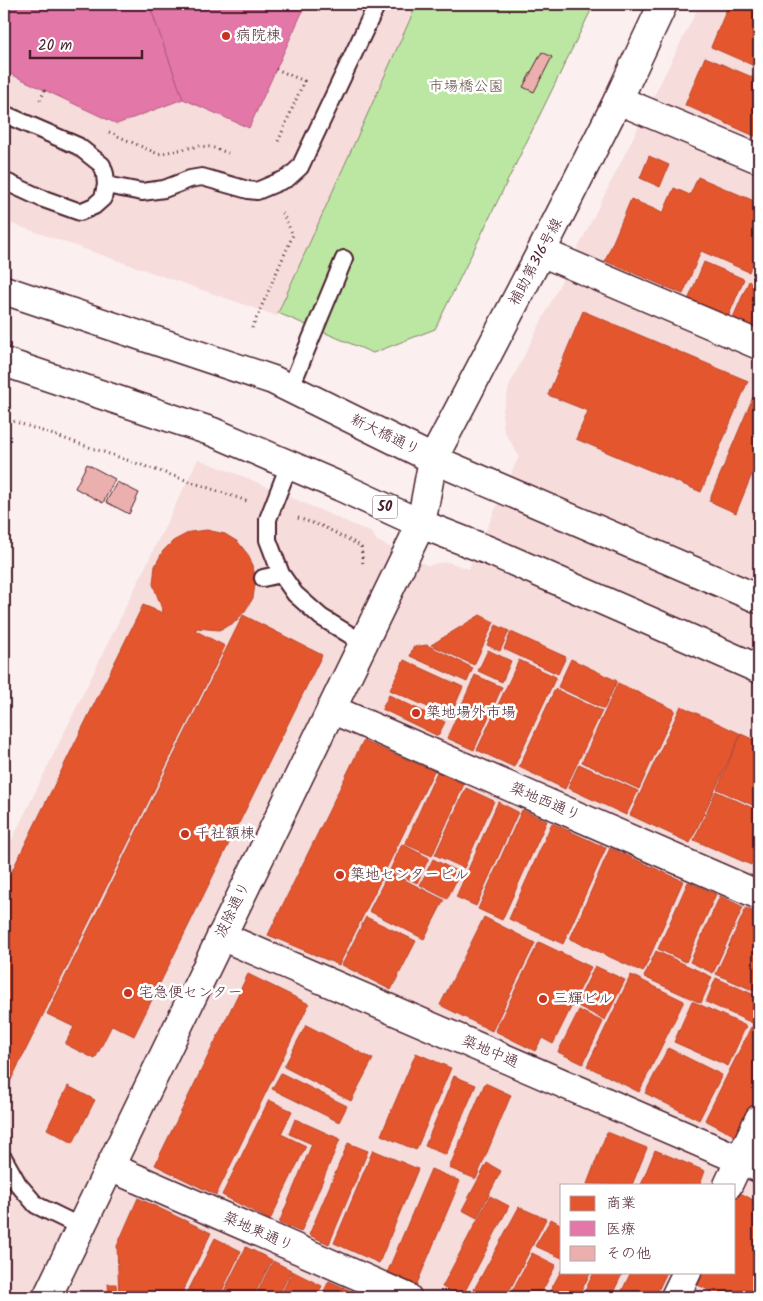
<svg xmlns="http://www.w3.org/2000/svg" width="763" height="1301" viewBox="0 0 763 1301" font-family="Kalam,'Klee One',sans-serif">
<rect width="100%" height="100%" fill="#fbefef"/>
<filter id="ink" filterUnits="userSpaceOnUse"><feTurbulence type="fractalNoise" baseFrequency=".02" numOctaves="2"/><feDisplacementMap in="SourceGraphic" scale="10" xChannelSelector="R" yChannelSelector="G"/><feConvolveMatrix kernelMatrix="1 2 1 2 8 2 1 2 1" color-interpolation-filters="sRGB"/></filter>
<g filter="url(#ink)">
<path fill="#f6dcdb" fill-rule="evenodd" d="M4,4H417L277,316L4,221Z
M700,4H759V1297H4V856L198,459L247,478L372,533L377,541L428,566L438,563L448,562L469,569L519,456L504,431L502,414L510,384ZM562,1185H734V1272H562Z"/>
<path fill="#bce7a3" stroke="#838367" d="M417,4H594L435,329L373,353L278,313Z"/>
<path fill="#e4572e" stroke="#b6462d" d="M729,4H759V68L711,47Z
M705,57L759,80V138L685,105Z
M649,156L669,165L660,187L640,178Z
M698,177L759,203V248L749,272L701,251L683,294L605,261L631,199L663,213L674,188L690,195Z
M704,262L744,279L726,322L686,305Z
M749,281L759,286V334L731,322Z
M583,311L748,381L701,492L576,439L588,411L548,395Z
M759,383V457L736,513L709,501Z
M759,496V518L752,514Z
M207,530L225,534L238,542L249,556L254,571L255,585L253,598L245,611L234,623L219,630L196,628V631L225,646L4,1094V887L143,605L163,613V612L153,584L155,566L163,551L173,541L190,532Z
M243,615L322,655L134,1036L112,1025L95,1059L65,1044L74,1027L47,1014Z
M480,615L494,622L474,665L431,645Z
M496,625L509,631L500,651L487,645Z
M511,632L566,657L558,674L504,649Z
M427,645L473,668L467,682L410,656L413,647Z
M488,650L511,661L502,682L478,671Z
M571,659L617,681L604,709L558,687Z
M404,660L463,687L450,717L390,690Z
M519,660L556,677L514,767L477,750Z
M475,675L502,687L474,750L447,738Z
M618,683L675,710L639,789L582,762Z
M555,689L602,711L565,789L519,767Z
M389,695L445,722L438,736L382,709Z
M681,706L741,734L690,843L630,815Z
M741,734L759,742V808L717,789Z
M363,741L434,771L339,965L268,935Z
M579,764L638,791L626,815L568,788Z
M437,772L464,784L432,856L405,844Z
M466,788L494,801L464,868L435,855Z
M716,791L759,811V846L751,865L694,840Z
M498,802L518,812L476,906L456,897Z
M522,810L547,821L502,920L478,909Z
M552,823L606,848L563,944L509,919Z
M402,844L429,858L417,883L390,870Z
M610,848L683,881L643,972L570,939Z
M433,859L460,873L447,899L420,885Z
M389,872L444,900L424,939L369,911Z
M688,882L716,894L686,962L658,949Z
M720,896L743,907L713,973L690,962Z
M746,908L759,914V993L716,974Z
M366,917L416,941L391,990L342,965Z
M484,917L535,943L492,1031L440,1005Z
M539,942L591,967L553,1044L542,1038L535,1051L495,1031Z
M656,951L712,977L701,1003L644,977Z
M595,966L625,980L605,1020L576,1005Z
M248,974L309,1004L216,1195L155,1165Z
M631,975L684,1001L639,1092L587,1066Z
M716,978L759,997V1026L706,1002Z
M692,1001L746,1026L728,1066L674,1042Z
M579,1010L603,1022L583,1064L558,1052Z
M306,1025L373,1059L351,1101L284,1067Z
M751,1027L759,1032V1098L739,1138L705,1120Z
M668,1048L722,1075L699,1120L645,1093Z
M416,1053L451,1068L416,1150L381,1135Z
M281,1073L347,1106L339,1122L272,1089Z
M454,1076L476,1085L446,1155L425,1146Z
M485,1083L511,1095L476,1179L449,1168Z
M68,1086L95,1100L73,1143L47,1129Z
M269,1100L292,1111L281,1134L306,1146L270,1220L222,1195Z
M295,1119L340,1139L301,1232L279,1223L312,1144L289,1134Z
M607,1132L647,1148L632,1185L587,1184Z
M348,1143L368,1151L329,1244L309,1235Z
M373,1150L418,1169L379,1263L334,1243Z
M655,1150L705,1171L700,1185H641Z
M487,1163L501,1171L477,1218L462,1210Z
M431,1169L460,1181L416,1286L387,1273Z
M737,1191L755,1201L751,1210L759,1214V1297H724L691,1282L696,1272H734V1196Z
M490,1196L509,1206L462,1297L442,1287Z
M138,1198L211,1233L180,1297H119L117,1246Z
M519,1207L546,1219L506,1297H470Z
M551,1219L562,1225V1258L535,1246Z
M215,1238L241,1251L219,1297H185Z
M246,1247L272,1260L253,1297H221Z
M532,1253L556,1265L539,1297H509Z
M273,1261L291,1270L278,1297H255Z
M562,1269V1272H591L578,1297H547Z
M292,1271L322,1286L316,1297H280Z
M594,1272H623L611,1297H582Z
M631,1272H667L655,1297H619Z
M329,1281L349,1290L345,1297H321Z
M108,1284H116L117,1297H109Z"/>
<path fill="#e377a8" stroke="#b55d82" d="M4,4H149L183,99L117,124L4,71Z
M149,4H306L249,128L183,99Z"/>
<path fill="#ebb0ad" stroke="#4a1f2b" d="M542,52L552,57L534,92L523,87Z
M87,464L115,479L103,503L75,488Z
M117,482L139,493L129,514L106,502Z"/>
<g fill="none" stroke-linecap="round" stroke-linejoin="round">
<g stroke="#4a1f2b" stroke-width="20">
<path id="lane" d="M4,114L78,146L102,165L105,174L106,185L103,198L94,206L80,212L41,198L4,181
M106,185L142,192L164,189L190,179L202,177L248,190L257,191L288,178L300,167L377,4
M290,389L344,259
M281,574L295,594L321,617L363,643
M263,578L281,574L268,540V519L289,465
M4,1159L18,1184L36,1205L81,1227"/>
</g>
<g stroke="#4a1f2b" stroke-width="31">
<path id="street" d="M618,100L759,159
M541,252L759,345
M331,709L759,895
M221,936L759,1168
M110,1167L407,1297
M728,1185L759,1119
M47,1297L421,524
M675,1297L687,1272"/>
</g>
<g stroke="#4a1f2b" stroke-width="31">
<path id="secondary" d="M421,524L433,459L541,252L618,100L663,4"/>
</g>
<g stroke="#4a1f2b" stroke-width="31">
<path id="primary" d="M4,290L273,380L433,459L759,599
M4,362L213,432L341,487L421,524L490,551L759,669"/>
</g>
<path stroke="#4a1f2b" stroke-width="3" stroke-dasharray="1 4" stroke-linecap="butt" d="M276,69L304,81L277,144
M40,100L45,90
M109,132L158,154L199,146L211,147L228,153
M252,328L293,235L281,210
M4,418L247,501
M298,518L324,527L361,546L363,565"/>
<use href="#lane" stroke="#fff" stroke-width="16"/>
<use href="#street" stroke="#fff" stroke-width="28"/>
<use href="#secondary" stroke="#fff" stroke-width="28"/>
<use href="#primary" stroke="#fff" stroke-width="28"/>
</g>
</g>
<g fill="#c8321e" stroke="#fff" stroke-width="2">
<circle cx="226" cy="36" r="5"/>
<circle cx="416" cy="713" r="5"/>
<circle cx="185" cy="834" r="5"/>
<circle cx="340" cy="875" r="5"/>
<circle cx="128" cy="993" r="5"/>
<circle cx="543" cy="999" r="5"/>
</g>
<g text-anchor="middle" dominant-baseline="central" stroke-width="5" stroke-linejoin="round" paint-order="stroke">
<rect fill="#fff" stroke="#80626b" stroke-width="1" x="372.5" y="495.5" width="25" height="23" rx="4"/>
<g font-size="14" font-weight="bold" fill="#4a1f2b">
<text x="385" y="507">50</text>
</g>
<g font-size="15" fill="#4a1f2b" stroke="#fff" text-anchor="start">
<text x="236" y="36">病院棟</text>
<text x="426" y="713">築地場外市場</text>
<text x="195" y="834">千社額棟</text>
<text x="350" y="875">築地センタービル</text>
<text x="138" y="993">宅急便センター</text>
<text x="553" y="999">三輝ビル</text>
</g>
<g font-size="15" fill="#665149" stroke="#fff">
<text x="466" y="87">市場橋公園</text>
</g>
<g font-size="15" fill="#4a1f2b" stroke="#fff">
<text transform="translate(536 262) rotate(-62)">補助第316号線</text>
<text transform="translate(385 435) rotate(26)">新大橋通り</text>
<text transform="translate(545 802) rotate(23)">築地西通り</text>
<text transform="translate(233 910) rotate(-64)">波除通り</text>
<text transform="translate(490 1052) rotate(23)">築地中通</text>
<text transform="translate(258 1232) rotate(24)">築地東通り</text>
</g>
</g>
<rect width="763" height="1301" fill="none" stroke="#fff" stroke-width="20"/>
<rect x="10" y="10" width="743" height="1281" fill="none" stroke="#4a1f2b" stroke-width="2" filter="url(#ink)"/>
<rect x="560" y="1184" width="175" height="90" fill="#ffffff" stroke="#b7a5aa"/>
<rect x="570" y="1196" width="25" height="15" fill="#e4572e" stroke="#b7a5aa"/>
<text x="606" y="1208" font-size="15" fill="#4a1f2b">商業</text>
<rect x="570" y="1221" width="25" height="15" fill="#e377a8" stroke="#b7a5aa"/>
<text x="606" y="1234" font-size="15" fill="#4a1f2b">医療</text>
<rect x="570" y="1246" width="25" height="15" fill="#ebb0ad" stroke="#b7a5aa"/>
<text x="606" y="1258" font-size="15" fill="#4a1f2b">その他</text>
<path d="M30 50v8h112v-8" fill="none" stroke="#4a1f2b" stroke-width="2.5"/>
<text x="38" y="50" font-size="15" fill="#4a1f2b" stroke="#ffffff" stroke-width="4" paint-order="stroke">20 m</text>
</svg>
